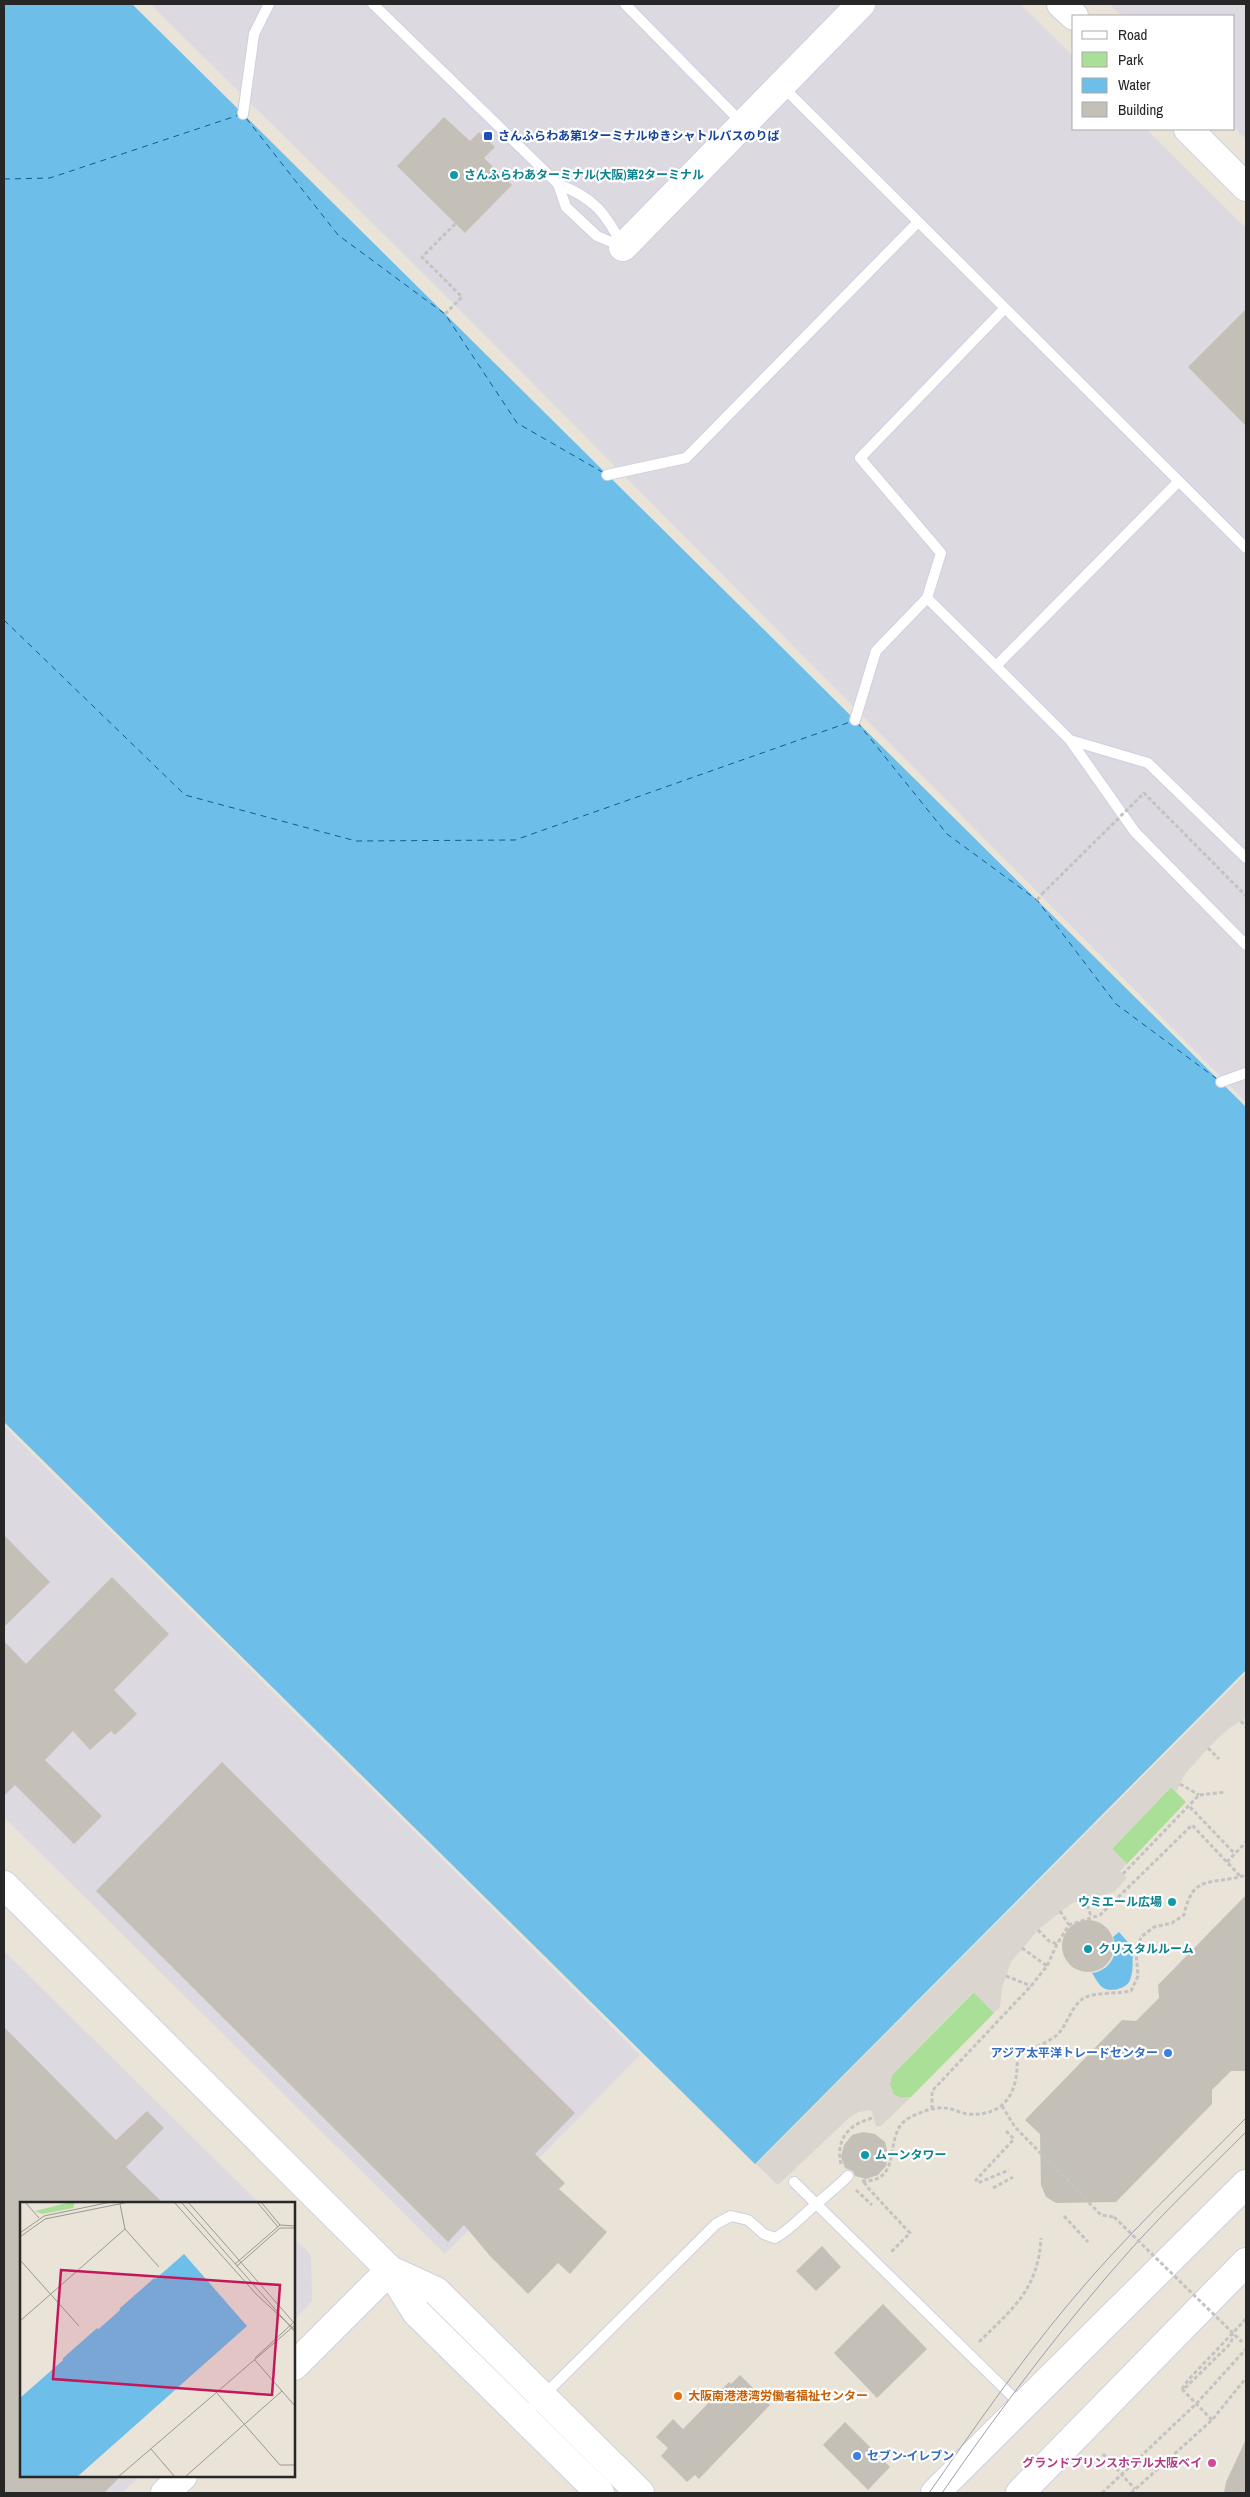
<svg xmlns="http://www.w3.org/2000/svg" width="1250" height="2497" viewBox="0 0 1250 2497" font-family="'Archivo Narrow','Noto Sans JP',sans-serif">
<rect width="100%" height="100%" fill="#e9e3d8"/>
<path fill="#dcd9e1" d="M150,4H1020L1074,57V129H1146L1246,228V1102L437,287Z
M1109,4H1246V139L1234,127V16H1122Z
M4,1426L640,2055L445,2254L4,1817Z
M4,1951L259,2203H21V2476H140L122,2493H4Z
M294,2238L311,2255L312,2301L294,2320Z"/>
<path fill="#a9df96" d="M1171,1787L1186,1802L1127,1864L1112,1849Z
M974,1992L994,2013L911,2097L901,2098L893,2094L890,2084L892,2075Z"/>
<path fill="#dad6cf" d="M1246,1673V1718L1228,1729L1208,1748L1185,1774L1176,1792L1171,1787L1112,1849L1127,1864L1120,1871L1127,1878L1114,1892L1072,1903L1038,1930L1011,1962L1002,1988L1000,2007L994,2013L973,1992L892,2075L890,2084L893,2094L901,2098L911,2097L881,2126H876L871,2110L859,2112L850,2117L778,2185L756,2164Z"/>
<path fill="#6dbfe9" d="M4,4H132L1246,1107V1670L755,2164L4,1422Z
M1119,1932L1133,1948C1132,1957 1134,1971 1130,1980C1127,1989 1109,1993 1102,1987C1098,1984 1095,1977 1092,1973C1110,1971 1120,1953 1113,1937Z"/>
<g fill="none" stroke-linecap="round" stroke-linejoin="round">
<path stroke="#125b90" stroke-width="1" stroke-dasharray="6 5" stroke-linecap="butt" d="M246,118L338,235L445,314L517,423L604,473
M4,179L50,178L239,115
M4,620L185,795L356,841L515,840L850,722
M857,722L947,834L1037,900L1116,1004L1217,1079"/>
</g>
<path fill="#c4c0b8" d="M444,117L470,141L479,132L495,147L484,158L512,185L465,233L397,166Z
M1246,309V426L1188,367Z
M4,1535L50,1582L4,1627Z
M112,1577L169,1634L114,1690L137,1714L115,1735L111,1731L90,1750L73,1731L45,1760L102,1816L74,1844L15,1785L4,1796V1641L26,1664Z
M222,1762L575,2113L535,2154L565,2183L559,2189L607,2232L570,2274L558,2263L528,2294L490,2256L464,2225L448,2242L96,1891Z
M1246,1895V2071H1231L1212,2090V2104L1116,2202L1056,2203L1046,2197L1041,2185L1040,2134L1025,2120L1122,2020L1136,2021L1159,1998L1158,1985Z
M1062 1946a26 26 0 1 1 52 0a26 26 0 1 1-52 0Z
M4,2027L116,2140L147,2111L164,2128L126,2167L163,2203H21V2476H121L104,2493H4Z
M863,2132L875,2134L885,2142L888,2154L886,2166L878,2175L866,2179L855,2176L853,2171L845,2168L841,2157L844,2145L852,2135Z
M822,2246L841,2267L816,2291L796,2271Z
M883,2304L927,2349L877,2398L834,2353Z
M740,2375L770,2405L699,2479L695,2475L687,2482L661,2456L668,2448L656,2437L673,2419L683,2429L729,2382L731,2384Z
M845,2422L890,2467L868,2490L823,2445Z
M1246,2439V2493H1224L1226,2482Z"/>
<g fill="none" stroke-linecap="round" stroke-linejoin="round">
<g stroke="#ced0e0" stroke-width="12">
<path id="lane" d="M373,4L558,184C594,198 606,213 623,247L597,236L566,207L558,184
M625,4L742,123
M783,87L1246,548
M243,114L254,34L269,4
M607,475L686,458L917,223
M1179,481L996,666L1070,740L1135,832L1246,945
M996,666L927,598L941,553L860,458L1004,309
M855,720L876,651L927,598
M1070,740L1148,763L1246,858
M1221,1082L1246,1073
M794,2182L1022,2406
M523,2416L716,2224L731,2216L748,2220L764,2234L775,2238C791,2229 802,2216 815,2205C828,2194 836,2188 848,2176"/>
</g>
<g stroke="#ced0e0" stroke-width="30">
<path id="secondary" d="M1061,4L1074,16
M1188,129L1246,187
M623,247L861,4
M4,1885L390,2270L416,2312L600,2493
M390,2270L436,2291L640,2493
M294,2366L390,2270
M165,2493L183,2476
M935,2493L1246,2184
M1020,2493L1246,2262"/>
</g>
<path stroke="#c3c3c3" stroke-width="3" stroke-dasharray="4 2.5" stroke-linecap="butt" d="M445,314L462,297L422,257L456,223
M1037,900L1042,894
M1241,1721L1246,1727
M1208,1748L1219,1759
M1180,1784L1199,1795
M1190,1807L1235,1854
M1227,1862L1246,1842
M1123,1874L1199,1795L1225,1792
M1085,1899L1091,1916
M1060,1911L1069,1925
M1038,1930L1049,1941L1057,1944
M1022,1948L1047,1966
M1006,1976L1031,1986
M1002,2106L1015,2127L1101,2215L1114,2217
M932,2109V2091L1031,1986L1047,1966L1057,1944L1069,1925L1100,1915L1192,1825L1240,1876
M1006,2131L1014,2139L976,2180L978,2183L1009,2170
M841,2164C835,2139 850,2123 873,2118
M862,2181C906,2182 881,2133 909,2118C920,2112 933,2107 945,2108C953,2108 960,2113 967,2114C1007,2117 1019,2090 1017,2055C1030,2049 1047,2044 1058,2034C1068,2024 1072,2003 1086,1997C1099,1992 1117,1994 1131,1991L1138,1976L1136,1952L1141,1937L1154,1927L1172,1923L1184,1915C1193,1872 1212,1886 1246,1875
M864,2182L869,2189L910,2233L890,2253
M993,2188L1013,2177
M856,2190L872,2205
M1064,2216L1088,2242
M1246,2332V2333
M979,2342C1013,2308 1038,2290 1041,2238
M1185,2388L1231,2343L1233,2334
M1182,2389L1189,2379L1246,2319
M1182,2389L1212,2420
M1103,2454L1135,2489
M1102,2493L1197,2403L1246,2349
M1131,2493L1212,2420L1246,2378"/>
<use href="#lane" stroke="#fff" stroke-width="10"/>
<use href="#secondary" stroke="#fff" stroke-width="28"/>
<path stroke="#9c9db1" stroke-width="1" d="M929,2493C973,2430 1017,2366 1066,2307C1121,2240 1185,2180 1246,2118
M942,2493C1001,2408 1063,2325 1132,2248C1168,2208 1208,2170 1246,2132"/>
<path stroke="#c3c3c3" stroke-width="3" stroke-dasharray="4 2.5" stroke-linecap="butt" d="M1042,894L1144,793L1246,896
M1114,2217L1242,2342"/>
</g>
<rect fill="#1a4fb4" stroke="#fff" stroke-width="2" x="483" y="131" width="10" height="10" rx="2.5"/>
<g fill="#0f9aa8" stroke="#fff" stroke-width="2">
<circle cx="454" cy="175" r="5"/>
<circle cx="1172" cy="1902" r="5"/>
<circle cx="1088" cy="1949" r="5"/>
<circle cx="865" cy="2155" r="5"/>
</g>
<g fill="#3f7fe0" stroke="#fff" stroke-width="2">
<circle cx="1168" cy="2053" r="5"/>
<circle cx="857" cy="2456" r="5"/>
</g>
<circle fill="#e8710a" stroke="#fff" stroke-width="2" cx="678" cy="2396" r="5"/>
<circle fill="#d1479c" stroke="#fff" stroke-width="2" cx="1212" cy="2463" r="5"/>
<g text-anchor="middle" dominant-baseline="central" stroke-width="4.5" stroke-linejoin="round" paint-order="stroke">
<g font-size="12" font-weight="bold" fill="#164399" stroke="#fff" text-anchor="start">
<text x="498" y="136">さんふらわあ第1ターミナルゆきシャトルバスのりば</text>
</g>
<g font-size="12" font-weight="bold" fill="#0d838f" stroke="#fff" text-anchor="start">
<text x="464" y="175">さんふらわあターミナル(大阪)第2ターミナル</text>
<text x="1162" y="1902" text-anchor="end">ウミエール広場</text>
<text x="1098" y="1949">クリスタルルーム</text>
<text x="875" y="2155">ムーンタワー</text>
</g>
<g font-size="12" font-weight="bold" fill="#366cbe" stroke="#fff" text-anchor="end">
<text x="1158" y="2053">アジア太平洋トレードセンター</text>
<text x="867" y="2456" text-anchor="start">セブン-イレブン</text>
</g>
<g font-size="12" font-weight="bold" fill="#c56008" stroke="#fff" text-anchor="start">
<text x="688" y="2396">大阪南港港湾労働者福祉センター</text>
</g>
<g font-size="12" font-weight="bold" fill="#b23c85" stroke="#fff" text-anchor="end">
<text x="1202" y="2463">グランドプリンスホテル大阪ベイ</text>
</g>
</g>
<g transform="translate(20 2202)">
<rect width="275" height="275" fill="#e9e3d8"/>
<path d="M51,0H55L53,6L22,12L15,9Z" fill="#a9df96"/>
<path d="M164,52L227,124L57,275H0V196Z" fill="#6dbfe9"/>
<path fill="none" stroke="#6dbfe9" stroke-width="2.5" d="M0,238L44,199L49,174L44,157L78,127M0,259L104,166L110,137L101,107L135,77"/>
<path fill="none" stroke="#9b9891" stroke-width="1" d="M5,0L19,16M154,0L237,93L275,128M161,0L275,130M168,0L275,122M237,0L258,25M241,0L260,23M100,2L105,27L139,65M0,31L24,14L91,0M0,35L25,17L109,0M0,58L59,124M215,62L260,23L275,24M217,64L260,26H275M0,119L105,27M235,156L275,119M234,157L275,204M196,190L260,263H275M131,247L155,275M98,275L275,123M165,275L262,189"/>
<path fill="#c2185b" fill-opacity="0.15" stroke="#c2185b" stroke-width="2.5" d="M41,68L260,83L252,193L33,177Z"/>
<rect width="275" height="275" fill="none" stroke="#272727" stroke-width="2.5"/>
</g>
<rect width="1250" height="2497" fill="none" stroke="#272727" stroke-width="10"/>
<rect x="1072" y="15" width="162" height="115" fill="#ffffff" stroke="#a9a9a9"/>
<rect x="1082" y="31" width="25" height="8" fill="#ffffff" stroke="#a9a9a9"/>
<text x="1118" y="40" font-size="15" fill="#272727">Road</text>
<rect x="1082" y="52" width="25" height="15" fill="#a9df96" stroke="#a9a9a9"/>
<text x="1118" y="65" font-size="15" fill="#272727">Park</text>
<rect x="1082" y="78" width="25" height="15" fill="#6dbfe9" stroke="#a9a9a9"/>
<text x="1118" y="90" font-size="15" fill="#272727">Water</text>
<rect x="1082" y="102" width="25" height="15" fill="#c4c0b8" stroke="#a9a9a9"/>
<text x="1118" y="115" font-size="15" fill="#272727">Building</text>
</svg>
